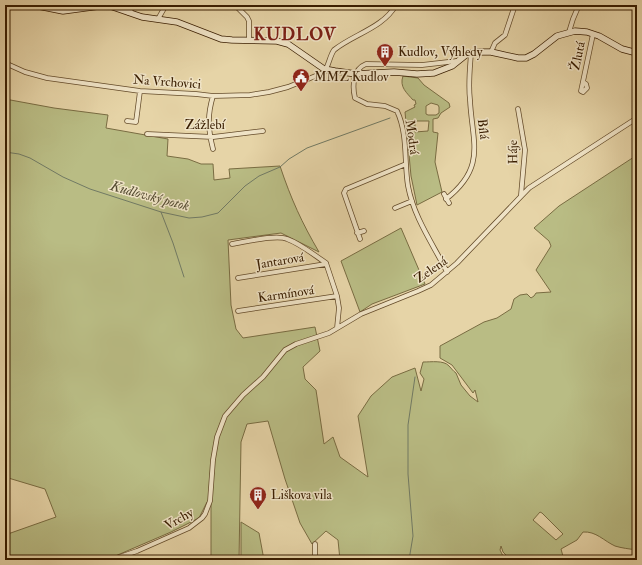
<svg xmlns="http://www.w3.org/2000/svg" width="642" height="565" viewBox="0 0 642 565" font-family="'IM FELL Double Pica',serif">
<rect width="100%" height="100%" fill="#e6d4a7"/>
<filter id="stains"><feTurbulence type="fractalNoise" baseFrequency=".005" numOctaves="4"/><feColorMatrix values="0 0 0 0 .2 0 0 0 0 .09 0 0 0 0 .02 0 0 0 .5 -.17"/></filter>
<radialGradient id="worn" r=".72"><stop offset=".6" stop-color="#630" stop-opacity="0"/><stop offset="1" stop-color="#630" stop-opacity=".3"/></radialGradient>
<path fill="#b9bc84" stroke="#796c42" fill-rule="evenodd" d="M403,76L418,78L424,85L449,103L450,107L441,113L438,118L433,119V132L438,133L435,162L442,192L417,205L411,176L405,112L415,107L414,105L416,104L415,100H413C407,93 399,87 403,76ZM431,103L438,105L439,107V113L436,115H428L426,114V106ZM429,121L428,131L415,132V121Z
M5,99L54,108L108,115L106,128L168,139L167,156L188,159L201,164H213L214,180L230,178L229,169L280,166C291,199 302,223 319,252L281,233L228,240L231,305L236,329L243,338L315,327L320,351L303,367L305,379L316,390L324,444L333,437L340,457L368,477L358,416L371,396L392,377L415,368L421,391L424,379L420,373L423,362C431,362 444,360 449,366C452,369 453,371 456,373L461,385L470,396L478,402L475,390L473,393L452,365L440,358V346L484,322L497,318L511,309L514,299L520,295L527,294L531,298L534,296L536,293L551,292L536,270L551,246L549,241L534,228L559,206L637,155V550C630,549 621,548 615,546C604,541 596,531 583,532L577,540L561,549L564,560H511L503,552L501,546L500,550L505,560H484L483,556V560H340L338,540L326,531L312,544L300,523L285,479L268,421L247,424L241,442L239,560H211V504L207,502L199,518L171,532L106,560H5V535L56,517L45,489L5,477ZM540,512L542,513L563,534L556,540L533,520Z
M401,228L425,284L372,304L360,312L341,261Z
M241,522L259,533L264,560H241Z"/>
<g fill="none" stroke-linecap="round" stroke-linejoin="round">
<path stroke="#717a64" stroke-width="1" d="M5,152L19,154L30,158L63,177L90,189L161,212L189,218L202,217L218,213L245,186L259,176L280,167L289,159L307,148L390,118
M161,212L173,243L184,277
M409,560L413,536L408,474V425L415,377"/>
<g stroke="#644b2a" stroke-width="5.5">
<path id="street" d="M235,5L247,17L249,21V40
M129,13L133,5
M158,19L166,5
M569,32L573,19L579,5
M491,52L495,43L505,35L515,5
M5,63L25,72L47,78L140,91L196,94L213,96L250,95L269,92L288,87L323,73C329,67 329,57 334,50C354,34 383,28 396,5
M583,82L586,84L587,88L583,92L581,91L593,34
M518,109L525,150L521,195
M127,121L136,122L140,91
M147,134L213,137L263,131
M213,149C208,129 207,116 213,96
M444,194L449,203
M446,199C487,167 472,142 470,100C468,84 470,68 471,53
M395,208L412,201
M357,233L364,231
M360,239L344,193L346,189L406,164
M232,244C245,242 276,234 287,239C301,244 314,255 326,263
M326,263L337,296L339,308L337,328
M447,272C433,244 414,218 408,186C404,162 408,134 397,111L385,106L367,104L355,98C352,86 353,69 366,64L422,65L457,61
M238,278L326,264
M238,311L337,296
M315,544V560
M111,560L137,551L189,528L202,518L205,514L210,501L213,460L217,437L225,416L243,395L263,377L285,350L296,344L329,333L361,314L418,291L431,285L457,263L529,188L637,118"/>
</g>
<g stroke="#391d00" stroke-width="7">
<path id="secondary" d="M33,5L63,11L100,6H110L142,17L177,22L221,39L232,40L277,41L288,44L324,69L335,71L356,74L394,72L417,74L434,73L452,66L467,54L477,52H491L518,58H526L534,54L557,36L575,31L587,32L599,36L622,49L637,53"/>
</g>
<use href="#street" stroke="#efe3c6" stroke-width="4"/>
<use href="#secondary" stroke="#efe3c6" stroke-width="5.5"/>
</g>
<defs>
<g id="building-pin" transform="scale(0.9)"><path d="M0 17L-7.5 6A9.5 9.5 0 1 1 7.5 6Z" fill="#8f2418" stroke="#efe3c6"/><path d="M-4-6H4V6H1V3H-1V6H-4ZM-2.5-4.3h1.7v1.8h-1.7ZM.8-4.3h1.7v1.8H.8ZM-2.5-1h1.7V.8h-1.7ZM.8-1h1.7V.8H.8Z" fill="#fff"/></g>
<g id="civic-pin" transform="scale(0.9)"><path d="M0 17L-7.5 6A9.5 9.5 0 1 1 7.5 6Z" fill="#8f2418" stroke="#efe3c6"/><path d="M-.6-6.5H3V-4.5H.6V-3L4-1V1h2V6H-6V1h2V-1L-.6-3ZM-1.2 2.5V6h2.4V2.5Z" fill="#fff"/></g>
</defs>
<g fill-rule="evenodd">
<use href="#building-pin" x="385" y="52"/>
<use href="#civic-pin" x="301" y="77"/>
<use href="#building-pin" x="258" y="495"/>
</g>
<g text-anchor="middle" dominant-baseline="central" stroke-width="3" stroke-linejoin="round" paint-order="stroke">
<g font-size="13" fill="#391d00" stroke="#efe3c6" text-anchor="start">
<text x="398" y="52">Kudlov, Výhledy</text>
<text x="314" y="77">MMZ Kudlov</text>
<text x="271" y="495">Liškova vila</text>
</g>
<g font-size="13" fill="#391d00" stroke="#efe3c6">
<text transform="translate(578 56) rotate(-78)">Žlutá</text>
<text transform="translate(167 82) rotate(4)">Na Vrchovici</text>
<text x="205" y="125">Zážlebí</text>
<text transform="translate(483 129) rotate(83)">Bílá</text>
<text transform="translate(412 137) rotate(82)">Modrá</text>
<text transform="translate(513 152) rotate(-91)">Háje</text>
<text transform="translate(280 261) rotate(-9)">Jantarová</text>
<text transform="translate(431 270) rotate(-35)">Zelená</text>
<text transform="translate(286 294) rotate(-8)">Karmínová</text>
<text transform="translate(179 519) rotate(-29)">Vrchy</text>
</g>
<g font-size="14" font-style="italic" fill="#554c32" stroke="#efe3c6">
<text transform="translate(150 196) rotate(15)">Kudlovský potok</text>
</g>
<g font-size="17" font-weight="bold" letter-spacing="1" fill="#7a1f14" stroke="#efe3c6">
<text x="295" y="34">KUDLOV</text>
</g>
</g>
<rect width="642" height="565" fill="none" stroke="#e6d4a7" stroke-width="20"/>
<rect x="6" y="6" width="630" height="553" fill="none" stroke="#391d00" stroke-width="2"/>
<rect x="10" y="10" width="622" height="545" fill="none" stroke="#391d00"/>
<rect width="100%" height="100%" filter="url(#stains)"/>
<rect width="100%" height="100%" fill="url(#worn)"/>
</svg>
